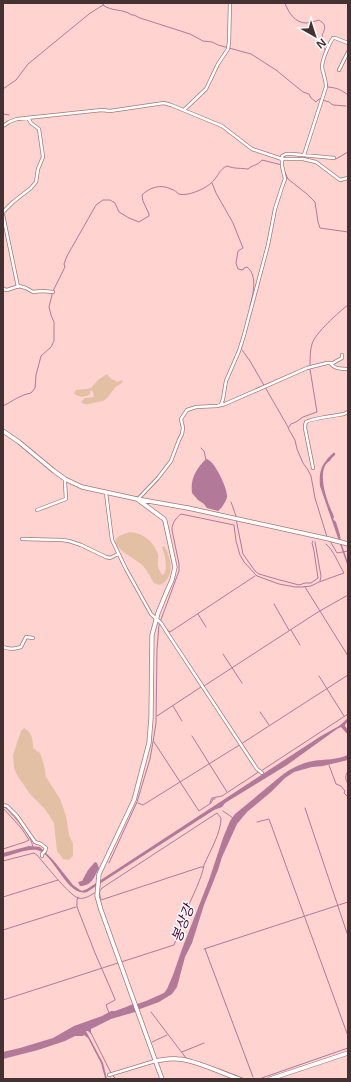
<svg xmlns="http://www.w3.org/2000/svg" width="351" height="1082" viewBox="0 0 351 1082" font-family="'Open Sans','Noto Sans KR',sans-serif">
<rect width="100%" height="100%" fill="#ffd3d0"/>
<path fill="#e3bfa3" d="M107,374L111,379L114,380L117,382L123,380L122,383C111,388 112,396 103,401C100,402 96,402 93,403C88,404 86,406 81,402L85,398L94,397L93,392L91,390L89,395C83,397 79,398 74,393L76,390L87,389L91,388L98,380Z
M130,532C143,533 153,541 158,554C159,558 157,562 158,566C158,569 161,572 162,575L164,574C168,567 165,555 162,547L164,546C172,557 175,579 160,585L154,583C150,577 147,569 141,564C132,557 122,553 115,543C116,535 123,535 130,532Z
M24,728C32,732 33,740 33,748L40,753L44,765L46,777L60,799L66,816L69,835L73,844V856L69,860L63,859L57,851L54,823L45,809L30,794L17,775L14,768L13,755L21,731Z"/>
<path fill="#b27999" d="M329,458L331,460C330,460 326,464 326,464C318,476 327,502 333,514L334,517L333,519L336,522L340,535C340,546 348,556 348,567L320,486C319,476 320,465 329,458Z
M206,459C209,460 209,460 211,462C217,467 228,490 227,497C226,502 221,509 218,511L207,508L204,504L198,500L192,493C190,479 196,469 206,459Z
M348,718V721L345,725V726L348,730V735L341,727L337,729L287,765L225,803L222,807L214,810L87,892C67,898 54,853 37,850C28,848 12,855 3,857V853L29,846L40,847L54,861L73,885L80,890L82,891L87,889L321,736L339,726Z
M348,755V760L323,766L312,767L294,772L285,778L271,792L247,812L237,824L222,857L218,870L204,905L192,943L185,957L177,987L172,994L159,1002L140,1009L135,1012L111,1019L91,1029V1034L88,1031H86L103,1063L107,1079L105,1078L101,1063L88,1038L84,1035L83,1036H75L65,1041L38,1050L3,1059V1052L20,1048L53,1038L74,1026L102,1016L111,1011H115L126,1007L133,1004H137L146,1001L164,993L167,989L173,975L182,949L209,880L223,838L230,821L235,814L281,776C290,769 301,763 313,761C325,759 337,760 348,755Z
M95,862L97,863L99,868C94,877 92,886 80,886L78,882L82,881L88,870Z"/>
<g fill="none" stroke-linecap="round" stroke-linejoin="round">
<path stroke="#b27999" stroke-width="1" d="M285,3C288,12 295,23 306,23C311,23 315,21 319,20C329,26 323,30 322,37C321,42 324,46 325,50
M103,5C112,12 121,8 132,15H134L140,18L190,34L203,41L212,42L218,45L251,54L276,70L303,92L309,94L311,98L316,102L319,99L329,102L333,105L346,106
M327,84L328,87C337,88 340,89 348,95
M3,89L16,80L28,64L89,14L103,5L104,3
M3,114L9,115
M336,159L348,152
M283,164L285,155
M284,170L288,179L307,194L315,202L318,222L320,228L348,232
M212,183L216,193L233,223L243,248L238,251L236,263L238,269L243,270L244,268L247,267C258,275 253,295 250,306
M242,350L250,361L288,427
M310,366C310,359 310,350 312,344C315,333 339,312 348,305
M310,369L317,412L303,417L296,422L291,424L288,428L295,440L297,449L303,463L308,470L311,476L315,498L327,537
M3,406C13,401 20,395 31,393L35,388L36,375L41,356L51,347L54,341V322L51,315L49,307L53,291L65,267L64,264L67,256L96,205L103,200H110L115,203L119,212L129,218L139,222L149,216V214L143,201L142,195C150,187 161,184 171,189C180,192 175,196 188,194C197,192 209,187 215,179C219,174 220,169 227,166C235,169 241,168 248,169C254,164 257,166 262,160L282,165
M201,448L204,451L206,460
M231,502L236,516
M236,519L243,554L255,571L259,574L280,580L299,585L305,583H311L318,578L314,551L312,543L313,541
M330,541L337,553L348,551
M315,542L321,576L320,581
M305,587L348,656
M274,604L289,630
M198,614L206,627
M165,628L170,632L255,576
M291,630L300,645
M223,654L242,683
M319,676L344,716
M204,686L318,612L348,595
M173,706L182,721
M260,712L269,725
M157,716L201,687
M192,736L227,792
M154,742L199,811L211,803L213,799H215
M329,765L336,784L341,786L345,791L344,793L348,797
M260,770L261,771L348,714
M348,771C345,775 345,779 348,784
M138,803L143,805L241,744L348,675
M210,803L211,800L212,798L222,796L257,773L258,772V770
M3,807L6,808C15,818 31,834 33,847
M3,808L22,829L29,840L25,842L3,849
M305,808L348,936
M223,811L233,818
M257,822L269,819L348,1036
M3,861L34,853L37,855C45,864 68,894 78,898C84,900 91,895 96,892
M109,863L137,802L150,759L153,742L156,723L157,650L159,625L179,571V564L172,530C172,523 176,518 181,514L234,525L236,541L240,555L244,562L257,576L279,584L295,587H302L311,586L319,582L344,573C339,565 333,549 326,544
M3,897L58,880
M78,897L77,900V907L95,953L115,999V1000L106,1005L109,1013
M3,930L76,907
M204,949L348,902
M205,949L253,1077
M3,1000L174,945C179,934 182,921 187,909C192,897 202,878 204,865C210,851 221,833 221,818L217,813L102,888C98,892 100,895 101,900L201,867H204
M151,1012L186,1058L192,1060
M91,1033L111,1073
M152,1042L167,1035
M182,1052L204,1043
M219,1069L245,1079
M113,1076L116,1079
M259,1079L348,1048"/>
<path stroke="#b27999" stroke-width="2.5" d="M328,460L334,454"/>
<g stroke="#a27a78" stroke-width="4">
<path id="minor" d="M339,70L348,52
M184,110L206,89L218,64L228,49L229,42L230,3
M3,126L9,122L17,119L102,110L110,111L164,103L171,105L222,126L252,149L282,159H303L316,162L340,180L348,178
M304,155L326,87C326,79 323,74 322,67C322,60 329,44 333,38H335L348,43
M3,212L13,202L31,188L36,182L38,169L43,157L39,129L31,123L28,118
M3,215L18,287
M3,289L7,290L19,286L26,288L33,292L42,291L53,292
M331,364C336,370 341,368 348,369
M221,405L223,399L226,381L239,351L244,335L268,245L275,209L282,187L285,179L282,166V156L286,154H292L334,158
M313,468L305,428C305,426 305,424 306,422C309,419 338,415 344,414L348,412
M106,493L112,540L126,569L151,614L161,623L168,634L257,769L262,773
M138,499L158,478L171,461L179,440L182,434L183,428L181,419L187,410L196,407L217,406L225,404L307,368L327,363H333L342,358V355
M37,510L66,499L65,483V479
M22,539L62,540L69,541L81,545L106,557L110,558L118,554
M3,647C8,649 15,649 21,647L26,637L33,638
M3,805L7,806L17,816L35,842L41,844L46,848L45,851L42,854V856
M109,1075L155,1061"/>
</g>
<g stroke="#a27a78" stroke-width="5">
<path id="major" d="M3,431L19,442L54,471L65,479L82,487L137,499L188,508L329,539L348,544
M137,499L164,519L165,521L175,567L172,580L167,591L158,613L152,635L151,718L149,743L134,800L99,874L97,896L101,910L162,1079
M155,1061C163,1060 170,1058 178,1059C196,1060 221,1073 239,1079
M270,1079L348,1053"/>
</g>
<use href="#minor" stroke="#fff" stroke-width="2.5"/>
<use href="#major" stroke="#fff" stroke-width="3.5"/>
</g>
<g text-anchor="middle" dominant-baseline="central" stroke-width="3" stroke-linejoin="round" paint-order="stroke">
<g font-size="14" font-style="italic" fill="#4d0637" stroke="#fff">
<text transform="translate(182 923) rotate(-69)">봉상강</text>
</g>
</g>
<rect width="351" height="1082" fill="none" stroke="#433231" stroke-width="8"/>
<g transform="translate(315 36) rotate(141)" stroke="#ffffff" stroke-width="3" paint-order="stroke">
<path d="M0-3L7 15L0 10L-7 15Z" fill="#433231"/>
<text y="-6" font-size="11" font-weight="bold" text-anchor="middle" fill="#433231">N</text>
</g>
</svg>
